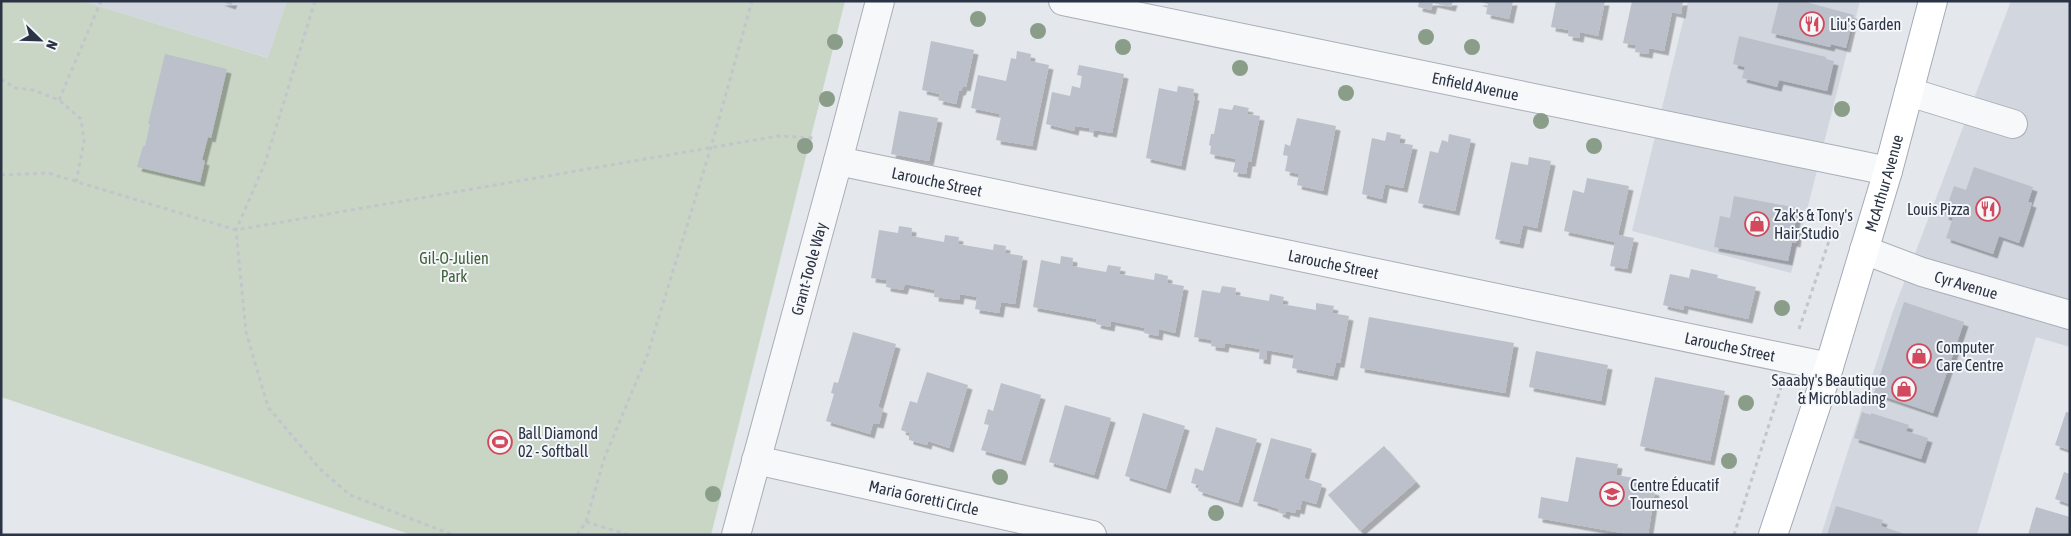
<svg xmlns="http://www.w3.org/2000/svg" width="2071" height="536" viewBox="0 0 2071 536" font-family="'Asap Condensed',sans-serif">
<defs>
<filter id="shadow"><feDropShadow dx="4.5" dy="4.5" stdDeviation="0" flood-color="#0004"/></filter>
</defs>
<rect width="100%" height="100%" fill="#e4e7ec"/>
<path fill="#d2d6de" d="M82,1H287L269,58Z
M1688,1H1860L1791,273L1632,231Z
M2011,1H2070V347L2036,337L1977,535H1821L1892,314Z"/>
<path fill="#c9d6c5" d="M1,1H82L268,58L287,1H845L711,535H412L1,397Z"/>
<path fill="#bbc0ca" filter="url(#shadow)" d="M220,1H233L231,5Z
M1419,1H1453L1451,7L1433,3L1431,10L1418,7Z
M1477,1H1513L1509,19L1486,14L1488,4Z
M1556,1H1605L1598,36L1580,32L1579,38L1568,36L1569,30L1551,27Z
M1632,1H1683L1681,14L1672,12L1664,51L1649,48L1648,54L1635,52L1636,45L1623,43Z
M1779,1H1802L1854,15L1846,48L1831,44L1830,47L1771,33Z
M1739,36L1826,57V59L1834,61L1827,91L1779,80L1777,87L1742,78L1745,67L1733,64Z
M931,41L974,50L966,87L963,86L961,91H959L956,104L938,100L940,94L922,90Z
M1017,51L1031,54L1030,61L1049,65L1032,146L996,140L1001,117H999L1000,114L971,108L978,75L1006,81L1011,58L1016,59Z
M165,54L227,69L211,138L208,137L202,160L205,161L200,182L137,167L143,146H145L150,124H148Z
M1079,65L1124,74L1112,133L1094,130L1093,133L1089,132V128L1075,126L1074,131L1046,124L1052,92L1070,96L1072,86L1080,88L1082,76L1077,75Z
M1178,86L1194,89L1193,96H1195L1181,166L1146,158L1159,88L1177,92Z
M1234,105L1249,108L1247,114L1260,116L1251,162H1248L1246,174L1233,172L1236,159L1210,154L1211,146L1209,145L1211,134H1214L1219,108L1232,110Z
M899,111L938,118L929,161L891,154Z
M1297,118L1336,126L1323,191L1297,185L1299,174L1285,171L1288,156L1283,155L1285,144L1290,146Z
M1387,132L1401,135L1399,143L1413,145L1403,188L1385,184L1382,199L1362,194L1372,138L1385,141Z
M1449,134L1471,139L1455,211L1418,203L1430,151L1438,153L1442,140L1448,142Z
M1529,157L1551,161L1537,228L1523,225L1519,244L1495,239L1511,162L1528,165Z
M1974,167L2033,187L2028,202L2032,203L2019,243L1999,236L1993,254L1946,238L1953,218L1944,215L1954,186L1966,190Z
M1587,178L1629,186L1618,235L1634,238L1627,269L1610,266L1615,242L1564,231L1573,190L1584,193Z
M1734,196L1798,208L1794,229H1798L1796,243L1792,242L1788,261L1714,247L1720,216L1730,218Z
M899,226L912,228L911,236L944,242L945,235L959,237L958,244L993,250L994,244L1006,246L1005,253L1023,256L1015,304L1001,302L999,313L975,309L977,297L960,294L959,300L934,297L935,290L905,284L903,290L886,287L887,280L871,278L879,230L898,233Z
M1061,256L1073,258L1072,266L1106,272L1108,265L1121,267L1119,274L1154,280L1155,273L1168,276L1167,283L1184,286L1175,333L1159,329L1158,336L1144,333L1145,328L1111,321L1110,327L1096,324L1097,319L1033,307L1041,260L1060,264Z
M1691,269L1718,275L1717,278L1756,287L1748,319L1684,305L1683,310L1663,305L1670,274L1689,278Z
M1222,286L1236,288L1235,295L1269,301L1270,294L1284,297L1282,304L1316,310V303L1334,306L1332,313L1349,316L1340,363H1336L1333,376L1292,368L1294,355L1267,350L1266,360L1259,359L1260,349L1225,343L1224,348L1211,346L1212,340L1194,337L1202,290L1220,293Z
M1904,302L1964,322L1933,413L1874,393Z
M1369,317L1514,343L1505,393L1360,368Z
M853,332L896,344L878,407L883,409L879,424L873,423L870,434L826,421L834,394L831,393L834,382L838,383Z
M1536,351L1608,365L1601,401L1529,387Z
M927,372L968,385L949,448L928,441L927,445L909,440V433L901,430L910,401L917,403Z
M1655,377L1725,391L1710,461L1640,446Z
M1001,383L1041,395L1021,461L981,450L989,425L984,424L988,409L993,411Z
M1065,405L1111,418L1094,475L1049,462Z
M1862,412L1871,415V413L1909,425L1906,431L1928,438L1921,459L1854,438Z
M2066,412L2070,413V450L2055,445Z
M1143,413L1185,426L1166,489L1125,476Z
M1216,427L1257,439L1238,503L1198,491L1199,485L1191,483L1195,468L1203,471Z
M1271,438L1312,449L1304,478L1322,484L1316,504L1302,500L1300,510L1296,509L1295,513L1286,511L1285,515L1278,512L1279,509L1253,501Z
M1384,446L1416,482L1360,531L1328,495Z
M1576,457L1618,464L1616,475L1634,478L1632,486L1655,491L1648,535H1633L1538,518L1541,497L1568,502Z
M2064,472L2070,474V504L2055,499Z
M1836,506L1883,520L1881,526L1908,535H1827Z
M2036,507L2070,517V535H2028Z"/>
<g fill="none" stroke-linecap="round" stroke-linejoin="round">
<g stroke="#a9aeb7" stroke-width="30">
<g id="minor">
<path id="s1" d="M1063,1L1888,171"/>
<path d="M1909,92L2013,124"/>
<path id="s2" d="M838,161L1829,367"/>
<path id="s3" d="M1864,250L1922,272L2070,315"/>
<path id="s4" d="M756,460L1092,535"/>
<path id="s5" d="M736,535L838,161L880,1"/>
</g>
</g>
<g stroke="#a3abb8" stroke-width="30">
<g id="major">
<path id="s6" d="M1773,535L1829,367L1888,171L1933,1"/>
</g>
</g>
<path stroke="#c2c5cb" stroke-width="3" stroke-dasharray="4 4" stroke-linecap="butt" d="M315,1L265,163L236,230L246,332L268,407L320,469L350,495L453,535
M1,79L15,88L33,90L59,100L81,119L84,142L76,182
M59,100L101,1
M1,175L48,173L236,230L778,136L813,138
M1799,329L1829,241L1836,232
M586,522L629,535
M577,535L586,522L604,459L647,356L711,147L752,1
M1734,535L1781,387"/>
<use href="#minor" stroke="#f7f8fa" stroke-width="28"/>
<use href="#major" stroke="#fff" stroke-width="28"/>
</g>
<g fill="#899d89">
<circle cx="978" cy="19" r="8"/>
<circle cx="1038" cy="31" r="8"/>
<circle cx="1426" cy="37" r="8"/>
<circle cx="835" cy="42" r="8"/>
<circle cx="1123" cy="47" r="8"/>
<circle cx="1472" cy="47" r="8"/>
<circle cx="1240" cy="68" r="8"/>
<circle cx="1346" cy="93" r="8"/>
<circle cx="827" cy="99" r="8"/>
<circle cx="1842" cy="109" r="8"/>
<circle cx="1541" cy="121" r="8"/>
<circle cx="805" cy="146" r="8"/>
<circle cx="1594" cy="146" r="8"/>
<circle cx="1782" cy="308" r="8"/>
<circle cx="1746" cy="403" r="8"/>
<circle cx="1729" cy="461" r="8"/>
<circle cx="1000" cy="477" r="8"/>
<circle cx="713" cy="494" r="8"/>
<circle cx="1216" cy="513" r="8"/>
</g>
<defs>
<g id="restaurant-ring" transform="scale(1.25)"><circle r="9.5" fill="#f4f6f9" stroke="#d1495b" stroke-width="1.5"/><path d="M-5-6h1v4h1v-4h1v4h1v-4h1v5L-1.5 .5V6h-2V.5L-5-1ZM5-6V6H3V1.5H1.5Q1.5-4 5-6Z" fill="#d1495b"/></g>
<g id="shop-ring" transform="scale(1.25)"><circle r="9.5" fill="#f4f6f9" stroke="#d1495b" stroke-width="1.5"/><path d="M-5-2.5h2.3a2.7 3.5 0 0 1 5.4 0H5L5.5 6h-11ZM-1.5-2.5h3a1.5 2.3 0 0 0-3 0Z" fill="#d1495b"/></g>
<g id="stadium-ring" transform="scale(1.25)"><circle r="9.5" fill="#f4f6f9" stroke="#d1495b" stroke-width="1.5"/><path d="M0-5a6.5 5 0 1 0 0 10a6.5 5 0 1 0 0-10ZM-3.5-1.8h7v3.6h-7Z" fill="#d1495b"/></g>
<g id="school-ring" transform="scale(1.25)"><circle r="9.5" fill="#f4f6f9" stroke="#d1495b" stroke-width="1.5"/><path d="M0-5L7-2L0 1L-7-2ZM-4 1L0 2.5L4 1V4Q0 6-4 4Z" fill="#d1495b"/></g>
</defs>
<g fill-rule="evenodd">
<use href="#restaurant-ring" x="1812" y="24"/>
<use href="#restaurant-ring" x="1988" y="209"/>
<use href="#shop-ring" x="1757" y="224"/>
<use href="#shop-ring" x="1919" y="356"/>
<use href="#shop-ring" x="1904" y="389"/>
<use href="#stadium-ring" x="500" y="442"/>
<use href="#school-ring" x="1612" y="494"/>
</g>
<g text-anchor="middle" dominant-baseline="central" stroke-width="4" stroke-linejoin="round" paint-order="stroke">
<g font-size="16" fill="#2b3445" stroke="#f4f6f9" text-anchor="start">
<text x="1830" y="24">Liu's Garden</text>
<text x="1970" y="209" text-anchor="end">Louis Pizza</text>
<text x="1774" y="215">Zak's &amp; Tony's<tspan x="1774" dy="18">Hair Studio</tspan></text>
<text x="1936" y="347">Computer<tspan x="1936" dy="18">Care Centre</tspan></text>
<text x="1886" y="380" text-anchor="end">Saaaby's Beautique<tspan x="1886" dy="18">&amp; Microblading</tspan></text>
<text x="518" y="433">Ball Diamond<tspan x="518" dy="18">02 - Softball</tspan></text>
<text x="1630" y="485">Centre Éducatif<tspan x="1630" dy="18">Tournesol</tspan></text>
</g>
<g font-size="16" fill="#2b3445" stroke="#f4f6f9">
<text stroke="none"><textPath href="#s1" startOffset="421">Enfield Avenue</textPath></text>
<text stroke="none"><textPath href="#s2" startOffset="101">Larouche Street</textPath></text>
<text stroke="none"><textPath href="#s6" startOffset="369">McArthur Avenue</textPath></text>
<text stroke="none"><textPath href="#s2" startOffset="506">Larouche Street</textPath></text>
<text stroke="none"><textPath href="#s5" startOffset="276">Grant-Toole Way</textPath></text>
<text stroke="none"><textPath href="#s3" startOffset="108">Cyr Avenue</textPath></text>
<text stroke="none"><textPath href="#s2" startOffset="911">Larouche Street</textPath></text>
<text stroke="none"><textPath href="#s4" startOffset="172">Maria Goretti Circle</textPath></text>
</g>
<g font-size="16" fill="#3f6138" stroke="#f4f6f9">
<text x="454" y="258">Gil-O-Julien<tspan x="454" dy="18">Park</tspan></text>
</g>
</g>
<rect width="2071" height="536" fill="none" stroke="#2b3445" stroke-width="5"/>
<g transform="translate(40 40) rotate(113)" stroke="#f4f6f9" stroke-width="4" paint-order="stroke">
<path d="M0-4L9 19L0 12L-9 19Z" fill="#2b3445"/>
<text y="-8" font-size="14" font-weight="bold" text-anchor="middle" fill="#2b3445">N</text>
</g>
</svg>
